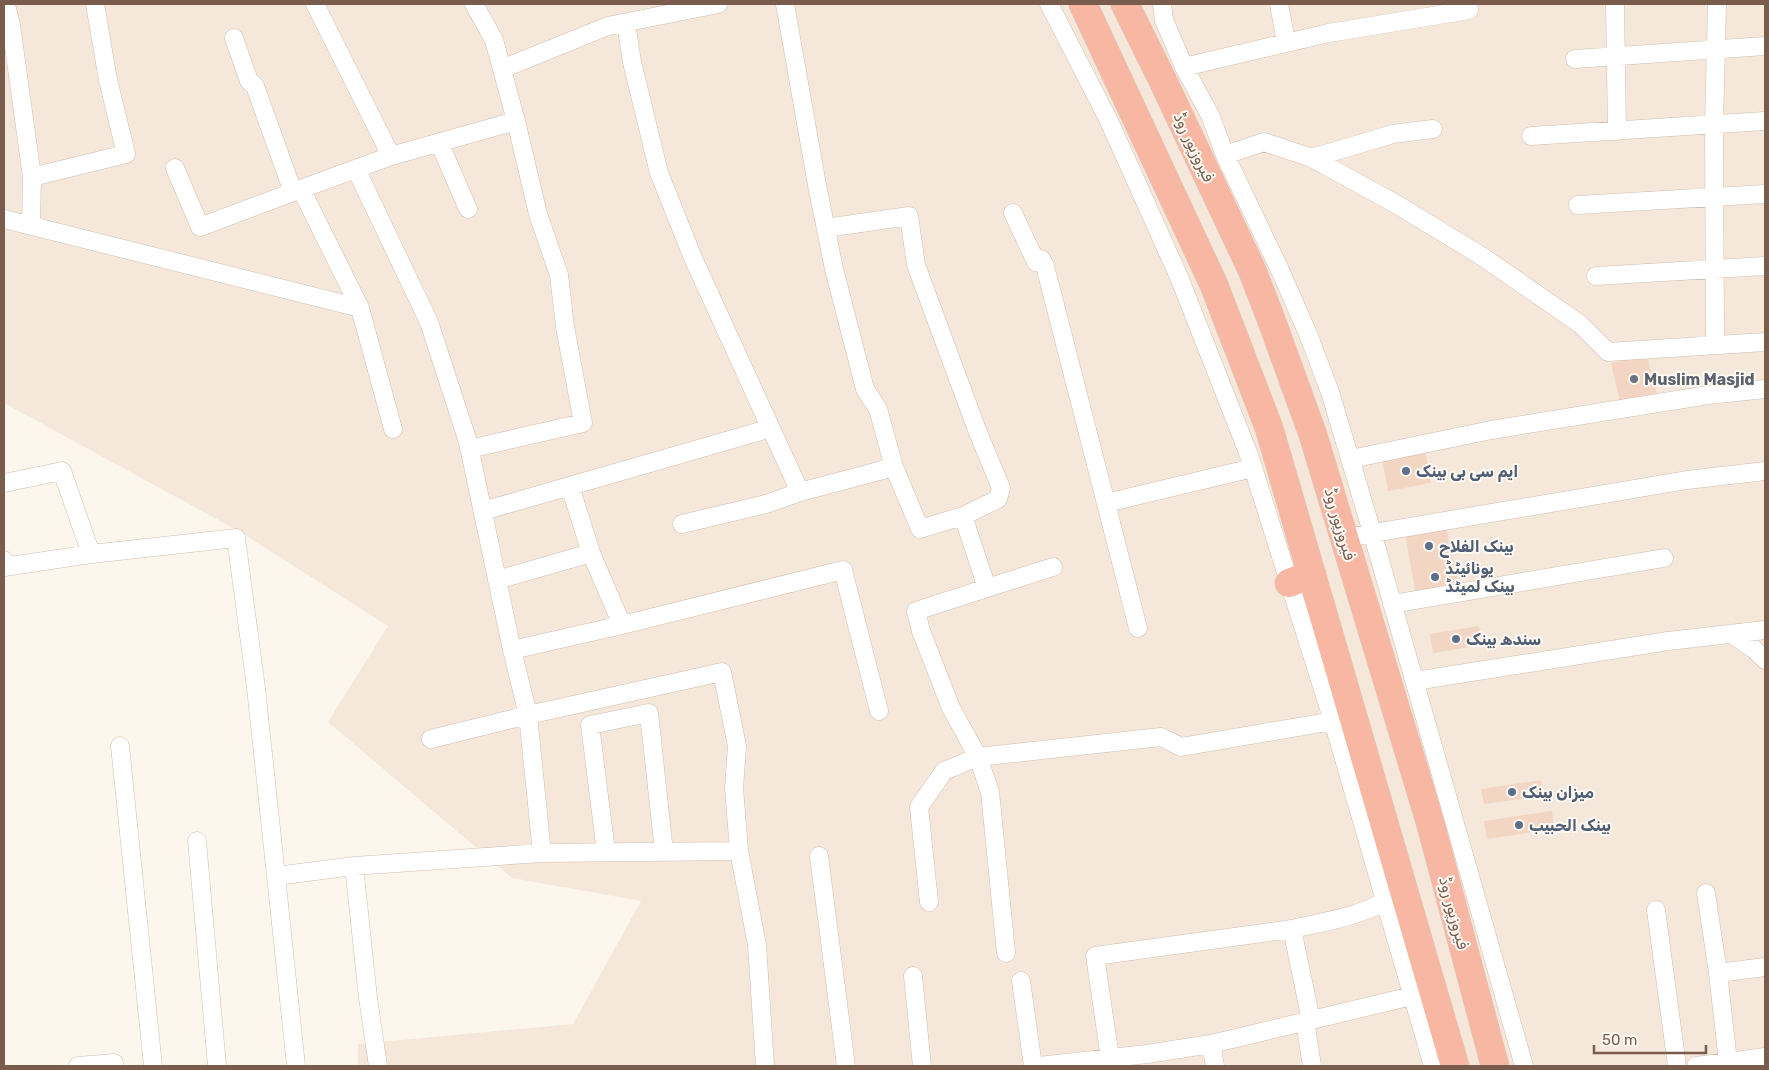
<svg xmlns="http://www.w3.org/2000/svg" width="1769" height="1070" viewBox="0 0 1769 1070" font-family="Rubik,'Noto Sans Arabic',sans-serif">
<rect width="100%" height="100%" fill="#fdf6ec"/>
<path fill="#f5e8da" d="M4,4H1765V1066H358V1044L573,1024L641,901L512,878L328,722L388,626L242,533L4,403Z"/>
<path fill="#f3d5c3" d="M1647,356L1657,394L1620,402L1611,363Z
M1425,450L1431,483L1388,491L1382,458Z
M1446,525L1459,588L1416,596L1405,533Z
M1479,626L1482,645L1433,653L1430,634Z
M1541,780L1543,796L1484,804L1481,789Z
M1552,811L1554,829L1487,839L1484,821Z"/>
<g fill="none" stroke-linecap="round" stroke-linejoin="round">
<g stroke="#d1beb0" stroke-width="19">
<path id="street" d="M315,4L391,156
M474,4L494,40L516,121
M1049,4L1109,121L1179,277L1249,455L1333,721L1433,1066
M1162,4L1164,20L1184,67L1210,115L1225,155L1280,270L1308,334L1330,392L1372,532L1524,1066
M1279,4L1286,42
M1615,4L1617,131
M4,9H7L11,25L32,177
M626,23L632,62L659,173L693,258L800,492
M234,38L249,81L255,86L293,192
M1575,59L1765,46
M1184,67L1329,33L1469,10L1468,4
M502,69L608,26L718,4
M1531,136L1765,121
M439,142L468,209
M1225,155L1264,142L1312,158L1396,204L1483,257L1580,324L1608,352L1765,342
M1312,158L1393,134L1433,129
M175,168L200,227L301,189
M356,169L429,322L468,442L512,650
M1578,205L1765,194
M1013,213L1036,262L1041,259L1045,266L1138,628
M4,219L360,308
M31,225L32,177L126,154L108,80L95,4
M826,228L909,216L916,265L977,430L1001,488L998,499L963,516
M1596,276L1765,266
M1715,344L1714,124L1717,4
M393,429L360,308L301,189L391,156L516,121L538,214L559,275L565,327L583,423L469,449
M1351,459L1491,430L1708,395L1765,389
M894,467L920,529L963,516L987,588L1053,567
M4,483L62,471L91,554
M570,486L771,428
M1106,503L1253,468
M483,511L570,486L591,553L497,580
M682,524L766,504L800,492L894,467L878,409L865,389L834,269L817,185L785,4
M1344,538L1687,480L1765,471
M591,553L622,625
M4,560V567L91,554L236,538L256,688L276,876L354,866L542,853
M987,588L916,611L921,631L951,708L978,757L990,792L1006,953
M1392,604L1664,558
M1732,634L1755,650L1765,660
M1415,681L1668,641L1765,630
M431,739L528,715L542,853L739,851L757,945L765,1066
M120,746L153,1066
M197,841L217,1066
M739,851L734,788L737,746L722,672L528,715L512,650L622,625L843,570L879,711
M606,852L590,725L649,713L664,852
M819,856L846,1066
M354,866L368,998L378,1066
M276,876L296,1066
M1706,893L1718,973
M929,902L919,807L944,771L978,757L1161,737L1181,747L1333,721
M1656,910L1677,1066
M1292,929C1323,922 1356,917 1384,902
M913,976L922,1066
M1021,981L1033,1066
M1305,1021L1312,1066
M1211,1044L1215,1066
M1110,1058L1095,956L1292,929L1311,1020
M1728,1062L1765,1057
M78,1066L114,1063
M1039,1066L1147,1054L1211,1044L1412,996
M1696,1066L1728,1062L1718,973L1765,967"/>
</g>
<g stroke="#dad1cd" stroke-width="29">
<path id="highway" d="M1083,4L1214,285L1269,428L1455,1066
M1125,4L1163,81L1252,270L1271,319L1313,435L1430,822L1495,1066
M1289,583L1312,574"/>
</g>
<use href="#street" stroke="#fff" stroke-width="18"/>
<use href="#highway" stroke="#f7b7a3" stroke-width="28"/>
</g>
<circle fill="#6b7280" stroke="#fffaf3" stroke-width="2" cx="1634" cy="379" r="5"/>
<g fill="#5c6f8a" stroke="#fffaf3" stroke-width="2">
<circle cx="1406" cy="471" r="5"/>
<circle cx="1429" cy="546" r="5"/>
<circle cx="1435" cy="577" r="5"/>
<circle cx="1456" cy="639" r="5"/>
<circle cx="1512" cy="792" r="5"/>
<circle cx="1519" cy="825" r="5"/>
</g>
<g text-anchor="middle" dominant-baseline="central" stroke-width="4" stroke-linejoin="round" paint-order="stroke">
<g font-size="16" fill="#7a5c4d" stroke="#fffaf3">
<text transform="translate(1194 147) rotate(65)">فیروزپور روڈ</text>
<text transform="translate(1340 524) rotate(74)">فیروزپور روڈ</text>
<text transform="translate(1454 913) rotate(75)">فیروزپور روڈ</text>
</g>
<g font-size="16" font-weight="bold" fill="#5b616d" stroke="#fffaf3" text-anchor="start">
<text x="1644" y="379">Muslim Masjid</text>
</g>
<g font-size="16" font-weight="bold" fill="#4e5e75" stroke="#fffaf3" text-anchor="start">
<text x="1416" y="471">ایم سی بی بینک</text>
<text x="1439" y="546">بینک الفلاح</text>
<text x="1445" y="568">یونائیٹڈ<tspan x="1445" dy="18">بینک لمیٹڈ</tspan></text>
<text x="1466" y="639">سندھ بینک</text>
<text x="1522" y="792">میزان بینک</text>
<text x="1529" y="825">بينک الحبيب</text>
</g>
</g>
<rect width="1769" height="1070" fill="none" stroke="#7a5c4d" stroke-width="10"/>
<path d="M1594 1045v8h112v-8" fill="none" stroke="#7a5c4d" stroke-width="2.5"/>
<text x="1602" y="1045" font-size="15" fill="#7a5c4d" stroke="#fffaf3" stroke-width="4" paint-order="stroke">50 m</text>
</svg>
